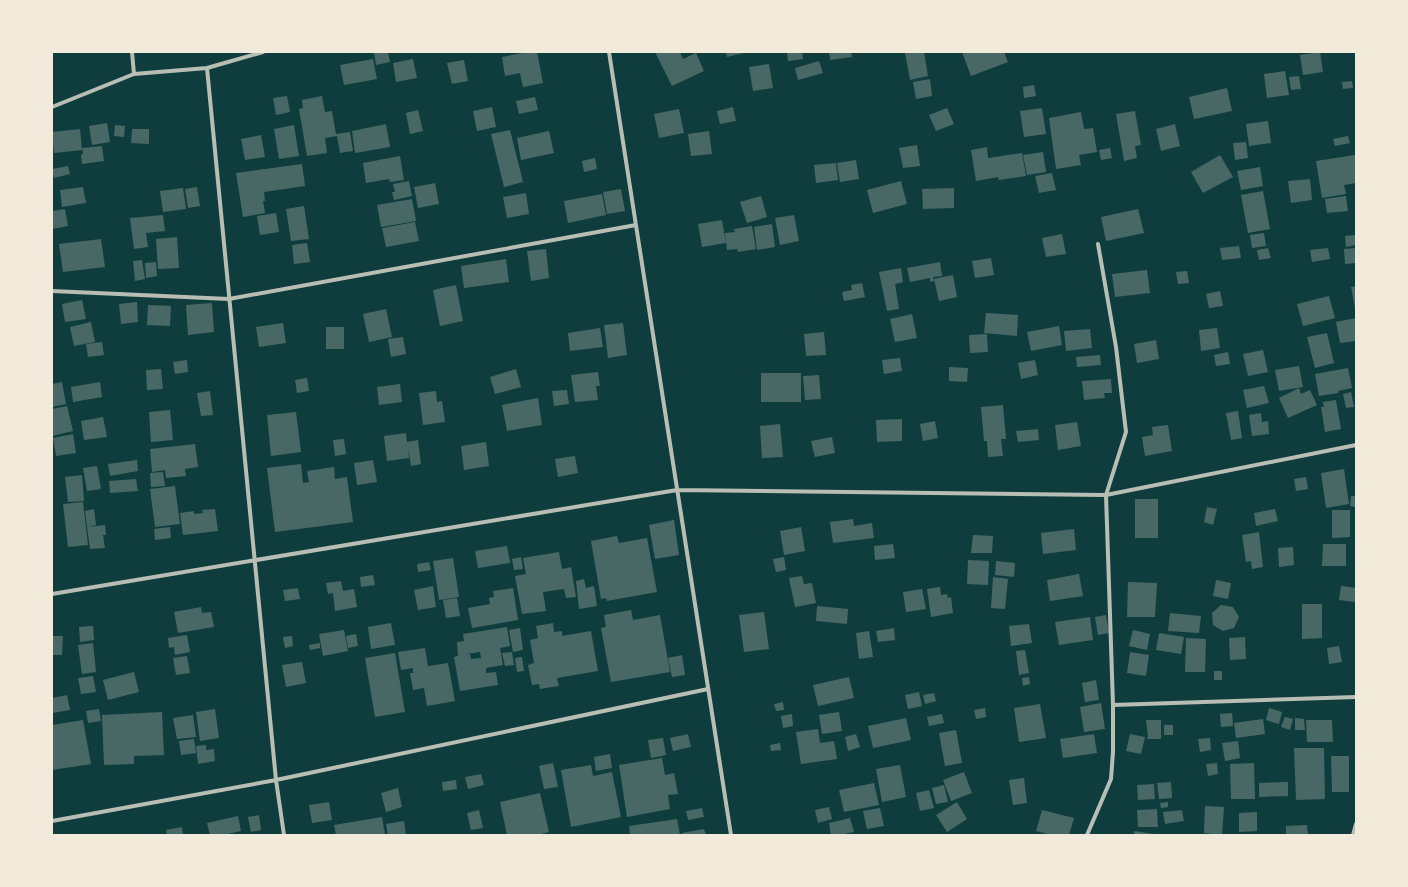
<svg xmlns="http://www.w3.org/2000/svg" width="1408" height="887" viewBox="0 0 1408 887" font-family="'Fira Sans',sans-serif">
<rect width="100%" height="100%" fill="#0f3d3e"/>
<path fill="#486865" fill-rule="evenodd" d="M374,52H388L390,62L376,65Z
M528,52H537L543,83L523,87L520,73L505,76L502,57Z
M655,52H680L683,59L696,53L704,71L672,86Z
M726,52H744V53L727,57Z
M787,52H802L803,59L788,61Z
M829,52H851L852,57L830,60Z
M913,52H924L928,76L910,80L905,53Z
M962,52H1004L1008,62L971,76Z
M1320,52L1323,72L1303,75L1300,55Z
M373,59L377,79L344,85L340,65Z
M413,59L417,78L396,82L393,63Z
M464,60L468,81L452,84L447,63Z
M819,61L823,73L798,80L795,68Z
M769,64L773,88L753,91L749,67Z
M1285,71L1289,95L1267,98L1264,74Z
M1299,76L1301,89L1291,90L1289,77Z
M930,79L932,96L916,99L913,82Z
M1352,81L1353,88L1343,89L1342,82Z
M1034,85L1036,96L1024,98L1023,87Z
M1227,88L1232,111L1194,119L1189,97Z
M287,96L290,112L276,115L273,98Z
M322,96L325,112L332,111L336,134L350,132L353,151L340,153L337,136L325,138L327,153L307,156L299,109L303,108L302,100Z
M535,97L538,110L519,114L516,101Z
M492,107L496,127L477,131L473,111Z
M733,107L736,121L720,124L717,111Z
M947,108L954,124L936,131L929,115Z
M1042,108L1046,134L1024,137L1020,111Z
M679,109L684,133L659,138L654,114Z
M418,110L423,131L410,134L406,113Z
M1135,111L1141,145L1135,146L1137,158L1124,161L1116,114Z
M1081,112L1084,129L1093,128L1097,152L1079,155L1081,165L1056,169L1049,118Z
M1268,121L1271,143L1249,146L1246,124Z
M107,123L110,142L92,145L89,126Z
M386,124L390,147L355,153L352,131Z
M1175,124L1180,146L1161,151L1156,129Z
M115,125L125,126L124,137L114,136Z
M294,125L299,156L279,159L274,129Z
M80,129L82,150L54,153L52,132Z
M132,129H149V144L131,143Z
M510,130L523,182L504,187L491,134Z
M549,131L554,153L521,160L517,138Z
M709,131L712,154L691,156L688,134Z
M261,135L265,157L245,160L241,139Z
M1348,136L1350,143L1335,146L1333,139Z
M1246,142L1248,158L1235,160L1233,143Z
M917,145L920,166L903,168L899,148Z
M102,146L104,161L82,164L81,155L83,154L82,148Z
M987,147L988,158L1022,153L1026,176L999,180L998,177L976,181L971,150Z
M1110,148L1112,158L1101,160L1099,150Z
M1043,152L1046,172L1027,175L1023,155Z
M1220,155L1233,177L1203,193L1191,172Z
M1355,155L1356,183L1344,185L1346,194L1322,198L1316,161Z
M400,156L404,180L390,182L389,179L366,183L363,163Z
M595,158L597,169L584,172L582,161Z
M856,160L859,179L840,182L837,163Z
M836,163L838,180L816,183L814,165Z
M302,164L305,186L264,192L265,201H263L265,213L243,217L236,173Z
M68,166L70,174L54,178L52,169Z
M1260,167L1263,186L1241,190L1237,171Z
M1052,173L1056,190L1039,193L1035,176Z
M1310,179L1312,200L1291,203L1288,181Z
M409,181L412,196L394,200L392,192H395L393,184Z
M901,181L907,204L873,213L867,190Z
M435,183L439,204L418,208L414,187Z
M83,187L86,203L62,207L60,190Z
M197,187L200,206L188,208L185,189Z
M183,188L186,209L163,212L160,191Z
M954,188V208L923,209L922,189Z
M621,189L625,211L607,214L603,192Z
M1263,191L1270,229L1248,233L1241,195Z
M526,193L529,214L507,218L503,197Z
M602,194L606,215L568,223L564,201Z
M761,196L767,217L747,223L740,202Z
M1346,196L1348,211L1327,213L1325,199Z
M412,199L416,221L381,227L377,205Z
M304,206L309,239L291,241L286,209Z
M65,209L68,226L52,229V211Z
M1138,209L1144,233L1106,241L1101,217Z
M276,213L279,232L260,235L257,216Z
M163,215L165,231L146,233L148,247L134,249L130,218Z
M794,215L799,241L780,245L775,218Z
M722,220L726,243L702,247L698,224Z
M415,222L419,241L386,247L382,228Z
M772,224L775,247L757,250L754,227Z
M752,226L756,249L738,252L737,249L727,250L725,233L735,232L734,229Z
M1264,233L1266,246L1252,248L1250,235Z
M1062,234L1066,254L1046,257L1042,238Z
M1356,235V245L1346,247L1345,236Z
M177,237L179,268L158,269L156,239Z
M101,239L105,267L63,272L59,244Z
M307,243L310,262L294,264L292,245Z
M1239,246L1241,258L1222,260L1220,248Z
M1268,248L1271,258L1259,260L1257,250Z
M1328,248L1330,259L1312,262L1310,250Z
M1356,248V263L1345,264L1344,249Z
M546,249L549,278L531,281L527,251Z
M991,258L994,275L975,278L972,261Z
M506,259L509,282L464,288L461,266Z
M142,260L145,279L135,281L133,261Z
M156,262L157,276L146,278L145,263Z
M940,262L942,276L933,277L934,281L930,282V278L910,282L907,268Z
M901,268L903,282L895,284L899,309L887,311L879,272Z
M1147,270L1150,293L1115,297L1112,274Z
M1187,271L1189,283L1178,284L1176,272Z
M953,275L957,297L939,301L934,279Z
M862,283L865,297L844,301L842,292L852,290L851,285Z
M456,285L463,321L440,326L433,290Z
M1356,286V307L1355,308L1351,287Z
M1220,291L1223,306L1209,308L1206,294Z
M1329,296L1335,318L1303,326L1297,304Z
M82,300L86,319L65,322L62,304Z
M137,302L138,322L121,324L119,304Z
M212,303L214,332L188,335L186,305Z
M148,305L171,306L170,326L147,325Z
M386,309L392,337L369,342L363,314Z
M986,313L1018,315L1017,336L984,333Z
M912,314L917,338L895,342L890,319Z
M1356,318V341L1340,343L1336,322Z
M91,322L95,342L74,346L70,327Z
M283,323L286,343L259,347L256,327Z
M623,323L627,355L608,358L604,325Z
M1059,326L1062,345L1031,351L1027,332Z
M326,327H344V349H326Z
M600,328L603,347L570,351L568,333Z
M1217,328L1220,348L1201,351L1199,330Z
M1090,329L1092,348L1066,351L1064,331Z
M824,332L826,355L806,356L804,334Z
M1327,333L1334,363L1315,368L1307,337Z
M987,334L988,352L970,353L969,335Z
M403,337L406,354L391,357L388,339Z
M1156,340L1159,359L1137,363L1134,344Z
M102,342L104,355L88,357L86,344Z
M1263,350L1268,372L1248,376L1243,354Z
M1228,352L1230,364L1216,366L1214,355Z
M1100,355L1101,365L1077,367L1076,357Z
M900,358L902,371L884,374L882,360Z
M187,360L188,372L175,374L173,362Z
M1035,360L1038,375L1021,379L1018,363Z
M1299,366L1303,387L1279,391L1275,370Z
M949,367L968,368L967,382L949,381Z
M1348,368L1352,388L1338,391V393L1319,396L1315,374Z
M161,369L163,389L147,390L146,370Z
M516,369L521,387L495,394L490,377Z
M598,372L600,386H596L598,400L575,402L571,375Z
M761,373H801V402H761Z
M819,375L821,399L805,400L803,376Z
M307,378L309,391L297,393L295,380Z
M1111,379L1112,393H1104L1105,398L1084,400L1082,381Z
M62,382L66,404L52,407V384Z
M100,382L102,397L73,402L71,387Z
M400,384L402,402L379,405L377,387Z
M1264,386L1269,403L1247,408L1243,390Z
M1299,388L1301,394L1310,390L1317,405L1288,418L1279,398Z
M567,390L569,404L554,406L552,391Z
M210,391L213,415L201,416L197,393Z
M436,391L437,402L442,401L445,422L423,425L419,393Z
M1351,392L1354,407L1346,408L1343,394Z
M538,398L542,425L507,431L502,405Z
M1336,400L1341,429L1325,432L1321,407H1324L1323,402Z
M1003,405L1006,439H1001L1003,456L988,457L987,441H984L981,407Z
M67,406L73,431L52,436V409Z
M170,410L173,440L151,442L149,412Z
M1238,411L1242,438L1231,440L1226,413Z
M296,412L301,452L271,456L267,415Z
M1261,413L1262,422L1268,421L1269,434L1252,436L1249,415Z
M103,417L107,437L84,440L81,421Z
M902,419V441L877,442L876,420Z
M935,421L938,438L923,441L920,424Z
M1077,422L1081,446L1058,450L1055,425Z
M780,424L783,457L762,458L760,426Z
M1168,425L1172,451L1145,456L1142,437L1153,435L1152,427Z
M1038,429L1039,440L1018,442L1016,431Z
M406,433L407,442L418,440L421,464L411,466L408,447L409,458L387,461L384,436Z
M73,434L76,453L56,456L53,438Z
M832,437L835,453L815,457L811,441Z
M344,439L346,454L335,456L333,440Z
M486,442L489,466L464,470L461,446Z
M195,444L198,467L185,469L186,476L166,478L165,470L152,472L150,449Z
M575,456L578,473L558,477L555,459Z
M137,460L138,471L110,476L108,464Z
M373,460L377,482L357,485L354,463Z
M301,464L303,483L309,482L307,471L334,467L335,479L347,477L353,522L275,532L267,468Z
M97,466L101,489L87,491L83,468Z
M1344,469L1349,504L1326,508L1321,473Z
M163,472L165,486L151,487L150,473Z
M82,475L84,501L68,502L65,477Z
M1306,477L1308,489L1296,491L1294,479Z
M136,479L138,491L110,493L109,481Z
M175,486L180,524L155,527L150,489Z
M1351,496H1356V507L1350,506Z
M1135,499H1158V538H1135Z
M83,502L88,545L68,547L63,504Z
M1207,507L1217,509L1213,525L1204,522Z
M94,509L96,525L87,527L85,511Z
M215,509L218,531L183,535L180,513L194,511V514L203,513L202,510Z
M1275,509L1278,521L1256,526L1254,513Z
M1332,510H1350V537L1332,538Z
M853,519L854,526L872,523L874,538L833,543L830,522Z
M674,520L679,555L655,559L649,525Z
M105,525L106,535H103L105,548L90,549L87,527Z
M170,527L171,538L155,540L154,529Z
M801,527L805,551L784,555L780,531Z
M1074,529L1076,550L1043,554L1041,533Z
M1259,532L1263,567L1252,569L1251,561L1246,562L1242,535Z
M973,535L993,536L992,553H971Z
M617,536L619,543L647,538L657,592L607,601L606,598L601,599L591,541Z
M893,544L895,558L875,560L874,546Z
M1323,544H1346V566H1322Z
M507,546L510,563L478,568L475,551Z
M1293,547L1294,565L1279,567L1278,548Z
M559,552L562,569L571,567L576,597L566,598L564,589L543,592L546,611L522,614L515,576L526,574L523,558Z
M521,557L523,569L514,570L512,559Z
M784,557L786,570L776,572L773,559Z
M453,558L459,597L439,600L433,561Z
M968,560L989,561L988,585L967,584Z
M996,561L1015,563L1014,577L995,575Z
M429,562L431,570L418,572L417,564Z
M1079,574L1083,596L1050,601L1047,580Z
M373,575L375,585L361,587L360,577Z
M802,576L804,584L812,583L816,603L795,607L789,578Z
M993,577L1008,579L1005,609L991,608Z
M584,579L586,588L594,586L597,606L579,609L576,581Z
M1216,580L1231,583L1228,599L1213,596Z
M341,581L343,591L354,589L357,607L335,611L333,593L328,594L326,583Z
M1128,582L1157,583L1155,617H1127Z
M433,586L436,607L418,610L414,590Z
M1341,586L1356,588L1355,602L1339,600Z
M940,587L941,595L947,594L948,598L951,597L953,613L931,617L927,589Z
M298,588L300,599L285,601L283,590Z
M513,588L518,620L472,628L468,608L490,604L489,598L494,597L493,591Z
M922,589L926,609L906,612L903,592Z
M457,598L460,616L446,618L443,600Z
M1302,604H1322V638L1302,639Z
M1221,605L1233,607L1239,617L1234,628L1223,631L1213,625L1212,613Z
M817,606L848,609L847,624L816,621Z
M201,607L202,613L211,612L214,627L178,633L174,612Z
M631,610L633,620L660,615L670,672L611,682L601,628L606,627L604,615Z
M764,612L769,649L744,652L739,615Z
M1170,613L1201,616L1199,633L1168,631Z
M1106,615L1109,633L1098,635L1095,617Z
M1090,617L1093,640L1059,645L1055,622Z
M391,623L395,645L371,649L368,627Z
M553,623L554,632L562,631V636L591,631L598,671L557,678L559,686L540,689L539,684L532,685L528,665L534,663L530,640L538,638L536,626Z
M1029,624L1032,643L1011,646L1009,626Z
M93,626L94,640L80,642L79,627Z
M507,627L510,646L500,648L503,665L486,668V673L496,672L498,685L460,691L454,657L458,656L457,642L464,641L463,634ZM480,652L481,658L471,659L470,654H466Z
M520,628L523,650L513,652L509,630Z
M894,628L895,640L878,642L876,631Z
M344,630L348,651L323,656L319,634Z
M1133,630L1150,634L1147,650L1129,646Z
M869,631L873,657L859,659L856,633Z
M1159,633L1184,637L1181,654L1156,650Z
M356,634L358,646L348,648L346,636Z
M187,635L190,652L175,655L174,647L169,648L168,638Z
M52,636H63L62,655H52Z
M292,636L293,646L285,648L283,637Z
M1245,637L1246,659L1230,660L1229,638Z
M1186,638L1206,639L1205,672H1185Z
M93,643L96,672L82,674L78,645Z
M320,643V648L310,650L309,645Z
M1339,646L1342,662L1329,664L1327,648Z
M425,648L428,666L423,667L448,663L455,701L427,706L424,688L413,690L410,673H413V668L401,670L398,652Z
M1025,650L1029,673L1019,675L1016,651Z
M512,652L514,665L505,666L502,653Z
M1130,652L1149,655L1146,676L1127,673Z
M395,653L405,712L375,717L365,658Z
M682,655L685,675L672,677L668,658Z
M187,656L190,673L176,675L173,658Z
M522,657L524,671L517,672L515,658Z
M302,662L306,683L286,687L282,665Z
M1214,671H1222V680H1214Z
M134,672L139,692L108,700L103,680Z
M93,676L96,692L81,694L78,678Z
M849,677L854,698L818,706L813,685Z
M1029,677L1030,684L1023,686L1022,678Z
M1096,680L1099,700L1085,702L1082,683Z
M919,692L922,706L908,709L905,695Z
M934,693L936,701L925,704L923,695Z
M67,695L70,710L53,713L52,698Z
M783,702L784,710L776,711L774,704Z
M1101,703L1105,729L1084,732L1080,707Z
M1040,704L1046,738L1019,742L1014,708Z
M985,708L986,717L976,719L974,710Z
M1269,708L1282,712L1279,724L1266,720Z
M99,709L101,721L88,723L86,711Z
M215,709L219,738L200,741L196,712Z
M162,712L164,755L134,756V764L104,765L102,715Z
M839,712L842,731L822,734L819,715Z
M1232,713L1233,726L1221,727L1220,714Z
M792,714L793,726L783,728L781,716Z
M942,714L944,723L929,726L927,717Z
M193,715L196,737L177,739L173,718Z
M1285,717L1293,719L1290,730L1281,727Z
M906,718L911,740L873,748L868,726Z
M1295,718L1304,719L1305,730H1295Z
M1263,719L1265,734L1236,738L1234,723Z
M83,720L91,764L52,770V725Z
M1146,720H1161V739H1147L1148,737Z
M1306,720H1332L1333,742H1307Z
M1164,725H1173V735H1164Z
M818,729L820,743L834,741L837,759L801,764L796,732Z
M956,730L962,763L945,766L939,733Z
M688,734L691,747L673,751L670,738Z
M856,734L860,747L848,751L845,737Z
M1094,734L1097,753L1063,758L1060,739Z
M1130,734L1145,737L1141,754L1126,751Z
M663,738L666,755L651,758L648,740Z
M1210,738L1211,750L1200,752L1198,739Z
M194,739L196,753L181,755L179,741Z
M1238,741L1240,758L1225,761L1222,743Z
M780,743L781,750L771,751L770,745Z
M206,745V750L214,749L215,761L198,764L196,746Z
M1294,748H1324L1325,799L1296,800Z
M610,754L612,768L596,771L594,757Z
M1331,756H1349V792H1332Z
M662,758L665,775L674,773L678,794L668,795L670,809L627,817L619,765Z
M553,763L558,787L544,789L539,766Z
M1217,763L1218,774L1208,776L1206,764Z
M1254,763L1255,799H1231L1230,764Z
M591,765L593,776L612,772L621,817L571,827L561,770Z
M900,765L906,797L882,802L876,769Z
M964,772L972,793L951,801L943,780Z
M481,774L484,785L468,789L465,777Z
M1024,778L1027,803L1013,805L1009,780Z
M456,780L457,789L443,791L442,782Z
M1171,782L1172,798L1159,799L1157,783Z
M1288,782V796L1259,797V783Z
M874,783L879,805L844,812L839,790Z
M1154,784L1155,799L1138,800L1137,785Z
M944,785L948,802L936,804L932,788Z
M398,788L402,807L386,812L381,793Z
M929,790L934,808L920,811L916,793Z
M540,793L549,832L537,835H507L500,802Z
M329,802L332,820L312,823L309,805Z
M957,802L967,819L947,832L936,815Z
M1168,802V807L1161,808L1160,803Z
M1205,806L1224,807L1222,835L1204,833Z
M829,807L832,819L818,823L815,810Z
M702,808L704,817L688,820L686,811Z
M880,808L884,826L867,829L863,811Z
M1157,809L1158,827H1138L1137,810Z
M479,810L483,828L471,830L467,813Z
M1042,810L1074,818L1069,835H1052L1036,831Z
M1182,810L1184,821L1165,824L1163,812Z
M1257,812V831L1239,832V813Z
M259,815L261,830L251,832L248,817Z
M238,816L241,831L223,835H210L207,823Z
M382,817L385,835H336L334,825Z
M850,818L854,832L839,835H831L829,823Z
M677,819L680,835H630L629,826Z
M404,821L406,835H388L386,824Z
M1307,825L1308,835H1286V826Z
M182,827L183,835H167L166,830Z
M704,829L706,835H683L682,833Z
M1134,831L1154,834V835H1134Z"/>
<g fill="none" stroke-linecap="round" stroke-linejoin="round">
<path stroke="#b8beb3" stroke-width="4" d="M132,52L134,74
M609,52L731,835
M207,68L276,780L284,835
M52,107L134,74L207,68L263,52
M52,291L229,299L636,225
M52,594L677,490L1106,495L1356,445
M1113,705L1356,697
M52,821L276,780L708,689
M1087,835L1111,779L1113,752V705L1106,495L1126,432L1116,347L1098,244
M1353,835L1356,824"/>
</g>
<rect width="1408" height="887" fill="none" stroke="#f1e9da" stroke-width="106"/>
</svg>
